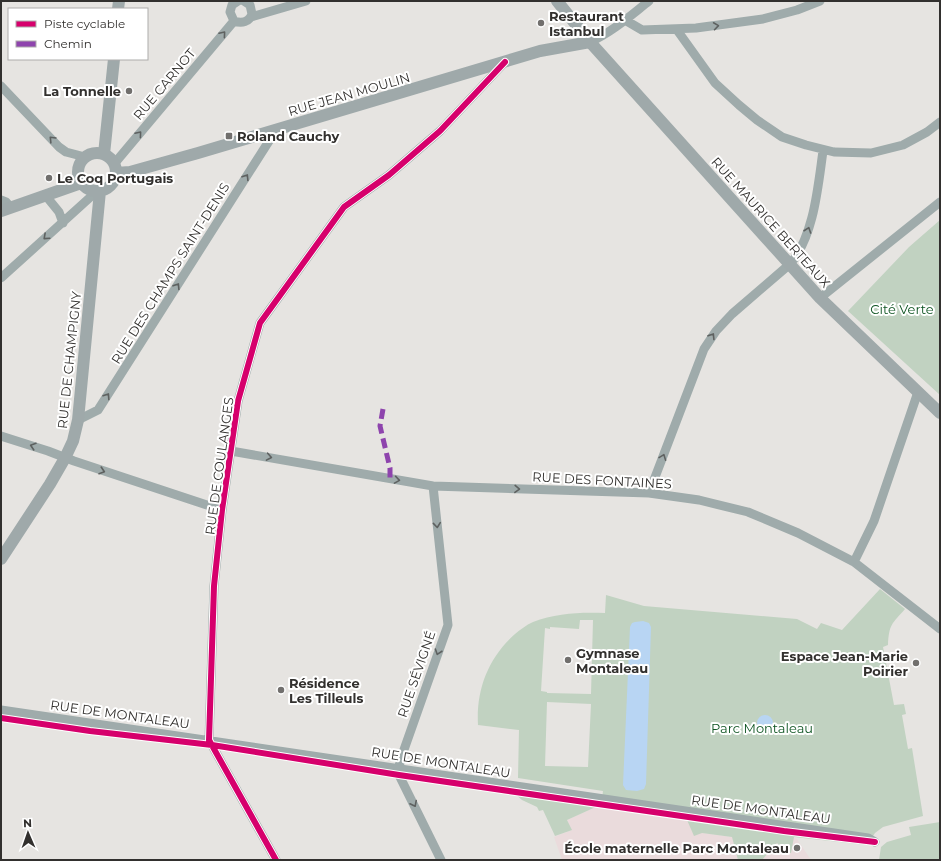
<svg xmlns="http://www.w3.org/2000/svg" width="941" height="861" viewBox="0 0 941 861" font-family="Montserrat,sans-serif">
<rect width="100%" height="100%" fill="#e6e4e1"/>
<path fill="#eadbdc" d="M598,806L687,820L702,833L732,837L738,860H562L554,837L572,830L567,820Z
M794,837L797,839L811,860H762L777,842L778,844Z"/>
<path fill="#c1d2c1" fill-rule="evenodd" d="M940,220V395L848,311L909,247Z
M880,589L905,609C892,624 889,624 888,645L883,647L894,705L904,704L906,714L902,715L908,749L912,748L923,816L883,827L875,833L867,845L794,837L791,853L778,851V844L777,843L762,860H738L732,837L702,833L694,836L687,820L598,806L567,820L572,830L555,836L543,810L539,811L537,807L522,800L514,793L554,799L577,800L599,803L602,799L603,791L518,778L519,730L478,725C476,690 488,658 515,634C520,630 526,625 533,622C556,613 581,612 605,613L606,595L644,606L797,619L817,629L821,623L842,630ZM580,620H593L591,694L547,693V692L541,691L545,628L550,629V627L579,629ZM547,702L591,704L588,767L545,766Z
M940,822V860H879L881,847L887,842L911,835L909,827Z"/>
<path fill="#b8d5f3" d="M643,621L649,623L651,627L646,784L644,789L637,791L626,790L623,785L630,627L632,623L635,622Z
M757 723a8 8 0 1 1 16 0a8 8 0 1 1-16 0Z"/>
<g fill="none" stroke-linecap="round" stroke-linejoin="round">
<path stroke="#9fabab" stroke-width="9" d="M238,1L232,5L230,12L234,21C242,24 249,22 252,14L250,5L244,1
M251,17L306,1
M625,20L642,30L696,28L763,19L797,10L820,1
M677,30L715,83L739,105L757,120L782,137L806,145L834,152L871,153L903,145L927,132L940,122
M590,42C612,32 630,16 649,1
M1,86L59,147L66,152L85,157
M114,164L234,21
M46,196L59,212L63,223
M1,200L6,202L11,208
M1,278L96,192
M820,298L940,202
M78,420L98,410L276,130
M1,436L48,451L74,461L222,510
M231,451L433,486L649,493L699,500L748,512L798,533L854,562L940,629
M433,486L448,625L400,761L399,775L441,860
M649,493L704,349L716,331L732,314L790,264C814,237 818,186 823,151
M854,562L874,521L918,392
M1,710L868,838L875,842
M276,860L209,740L214,586L222,510L238,401L260,323L344,207L389,175L440,131L505,62"/>
<path stroke="#9fa9aa" stroke-width="12" d="M557,1L590,42L820,298L940,413
M118,9L119,1
M78 172a19 19 0 1 1 38 0a19 19 0 1 1-38 0Z
M104,154L114,59
M116,173L130,172L198,153L540,51L590,42
M1,211L81,183
M1,559L50,484L65,458L73,441L78,420L100,191"/>
<path stroke="#8e44ad" stroke-width="5" stroke-dasharray="10 5" stroke-linecap="butt" d="M383,409L380,426L390,468V479"/>
<g stroke="#fff" stroke-width="8">
<path id="cycleway" d="M1,718L90,731L212,745L399,775L784,831L875,842
M276,860L209,740L214,586L222,510L238,401L260,323L344,207L389,175L440,131L505,62"/>
</g>
<use href="#cycleway" stroke="#d6006c" stroke-width="6"/>
</g>
<defs><path id="oneway-chevron" d="M-2-3.5L2.5 0L-2 3.5" fill="none" stroke-width="1.6" stroke-linecap="round" stroke-linejoin="round"/></defs>
<g stroke="#5e6160">
<use href="#oneway-chevron" transform="translate(716 26) rotate(-8)"/>
<use href="#oneway-chevron" transform="translate(223 34) rotate(-50)"/>
<use href="#oneway-chevron" transform="translate(139 134) rotate(-50)"/>
<use href="#oneway-chevron" transform="translate(52 139) rotate(-134)"/>
<use href="#oneway-chevron" transform="translate(246 177) rotate(-58)"/>
<use href="#oneway-chevron" transform="translate(808 230) rotate(-71)"/>
<use href="#oneway-chevron" transform="translate(46 237) rotate(138)"/>
<use href="#oneway-chevron" transform="translate(177 286) rotate(-58)"/>
<use href="#oneway-chevron" transform="translate(712 336) rotate(-58)"/>
<use href="#oneway-chevron" transform="translate(107 396) rotate(-57)"/>
<use href="#oneway-chevron" transform="translate(33 446) rotate(-162)"/>
<use href="#oneway-chevron" transform="translate(269 457) rotate(10)"/>
<use href="#oneway-chevron" transform="translate(663 457) rotate(-69)"/>
<use href="#oneway-chevron" transform="translate(102 471) rotate(18)"/>
<use href="#oneway-chevron" transform="translate(397 480) rotate(9)"/>
<use href="#oneway-chevron" transform="translate(517 489) rotate(2)"/>
<use href="#oneway-chevron" transform="translate(437 525) rotate(84)"/>
<use href="#oneway-chevron" transform="translate(438 652) rotate(109)"/>
<use href="#oneway-chevron" transform="translate(414 804) rotate(63)"/>
</g>
<g fill="#716f6d" stroke="#fff" stroke-width="1.5">
<circle cx="541" cy="23" r="4"/>
<circle cx="129" cy="91" r="4"/>
<rect x="225" y="132" width="8" height="8" rx="2"/>
<circle cx="49" cy="178" r="4"/>
<circle cx="568" cy="660" r="4"/>
<circle cx="916" cy="663" r="4"/>
<circle cx="281" cy="690" r="4"/>
<circle cx="797" cy="848" r="4"/>
</g>
<g text-anchor="middle" dominant-baseline="central" stroke-width="4" stroke-linejoin="round" paint-order="stroke">
<g font-size="13" font-weight="bold" fill="#32302e" stroke="#fff" text-anchor="start">
<text x="549" y="16">Restaurant<tspan x="549" dy="15">Istanbul</tspan></text>
<text x="121" y="91" text-anchor="end">La Tonnelle</text>
<text x="237" y="136">Roland Cauchy</text>
<text x="57" y="178">Le Coq Portugais</text>
<text x="576" y="653">Gymnase<tspan x="576" dy="15">Montaleau</tspan></text>
<text x="908" y="656" text-anchor="end">Espace Jean-Marie<tspan x="908" dy="15">Poirier</tspan></text>
<text x="289" y="683">Résidence<tspan x="289" dy="15">Les Tilleuls</tspan></text>
<text x="789" y="848" text-anchor="end">École maternelle Parc Montaleau</text>
</g>
<g font-size="13" fill="#32302e" stroke="#fff">
<text transform="translate(164 84) rotate(-50)">RUE CARNOT</text>
<text transform="translate(349 94) rotate(-16)">RUE JEAN MOULIN</text>
<text transform="translate(771 222) rotate(48)">RUE MAURICE BERTEAUX</text>
<text transform="translate(170 273) rotate(-58)">RUE DES CHAMPS SAINT-DENIS</text>
<text transform="translate(69 360) rotate(-84)">RUE DE CHAMPIGNY</text>
<text transform="translate(219 466) rotate(-82)">RUE DE COULANGES</text>
<text transform="translate(602 480) rotate(3)">RUE DES FONTAINES</text>
<text transform="translate(416 674) rotate(-71)">RUE SÉVIGNÉ</text>
<text transform="translate(120 714) rotate(8)">RUE DE MONTALEAU</text>
<text transform="translate(441 762) rotate(9)">RUE DE MONTALEAU</text>
<text transform="translate(761 809) rotate(8)">RUE DE MONTALEAU</text>
</g>
<g font-size="13" fill="#0c5320" stroke="#fff">
<text x="902" y="309">Cité Verte</text>
<text x="762" y="728">Parc Montaleau</text>
</g>
</g>
<rect width="941" height="861" fill="none" stroke="#32302e" stroke-width="4"/>
<rect x="8" y="8" width="140" height="52" fill="#ffffff" stroke="#adacab"/>
<rect x="16" y="21" width="20" height="6" fill="#d6006c" stroke="#adacab"/>
<text x="44" y="28" font-size="12" fill="#32302e">Piste cyclable</text>
<rect x="16" y="41" width="20" height="6" fill="#8e44ad" stroke="#adacab"/>
<text x="44" y="48" font-size="12" fill="#32302e">Chemin</text>
<g transform="translate(28 833) rotate(358)" stroke="#ffffff" stroke-width="3" paint-order="stroke">
<path d="M0-3L7 15L0 10L-7 15Z" fill="#32302e"/>
<text y="-6" font-size="11" font-weight="bold" text-anchor="middle" fill="#32302e">N</text>
</g>
</svg>
